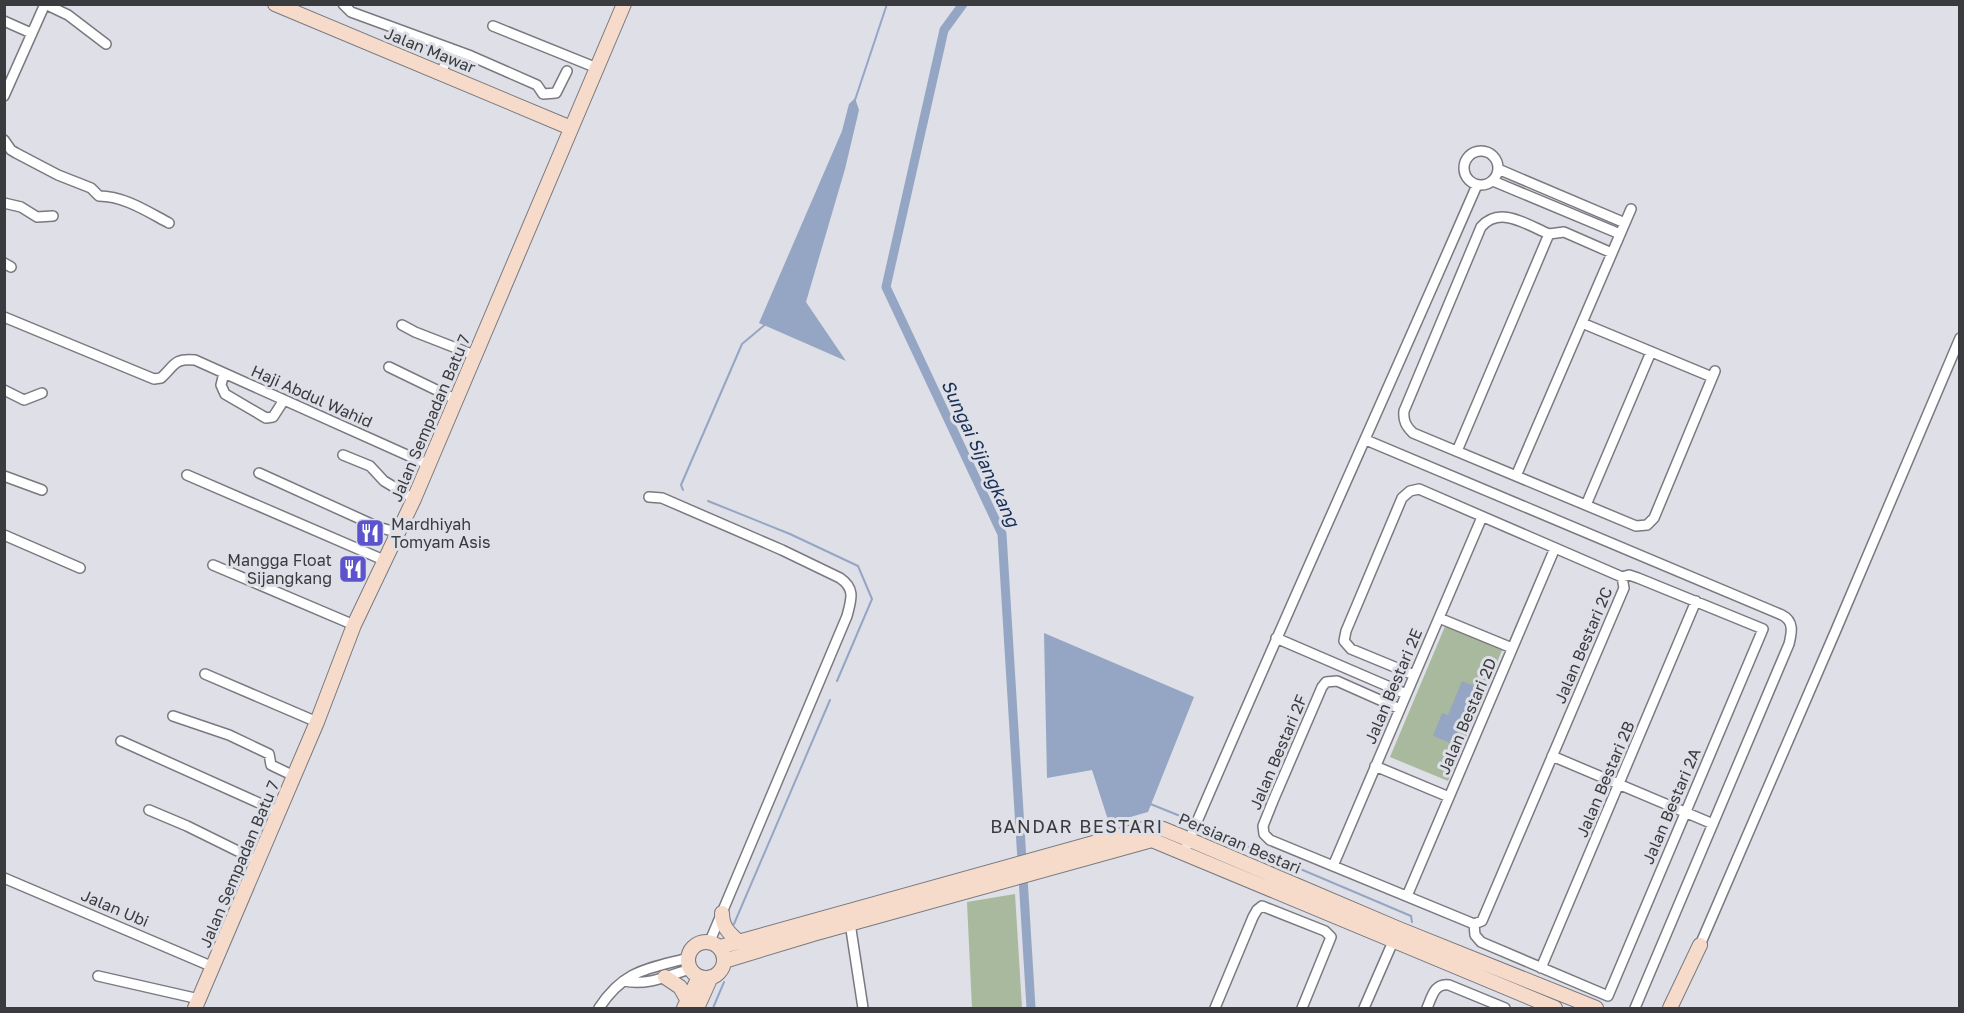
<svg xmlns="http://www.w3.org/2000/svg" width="1964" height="1013" viewBox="0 0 1964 1013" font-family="'Golos Text',sans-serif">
<rect width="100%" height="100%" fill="#dedfe7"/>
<path fill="#a8b99d" d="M1446,624L1503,648L1448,781L1390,757Z
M1015,894L1022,1008H972L967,902Z"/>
<path fill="#94a6c3" d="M855,98L859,110L845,169L806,302L846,361L759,323L842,131L849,104Z
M1044,633L1194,697L1148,812L1109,823L1092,770L1047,778Z
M1462,681L1477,687L1453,744L1433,736L1442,713L1448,715Z"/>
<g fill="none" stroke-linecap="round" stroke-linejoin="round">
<path stroke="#94a6c3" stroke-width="2" d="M855,100L887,4
M683,490L681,485L742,344L767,323
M708,501L790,534L858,566L872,599L837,681
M1148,803L1190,820
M1213,832L1411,916L1412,922
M734,924L830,700
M713,1008L724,982"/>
<path stroke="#94a6c3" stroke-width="9" d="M963,4L944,30L886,287L1002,534L1031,1008"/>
<g stroke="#797980" stroke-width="12">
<path id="street" d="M45,4L68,15L106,44
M343,4L351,12L471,56L537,85L543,94L556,93L567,71
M4,21L31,33
M493,26L597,68
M442,72L450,48
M4,96L45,4
M4,140L11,150L16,153L58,175L91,188L99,196C124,196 148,212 169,223
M1464 168a17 17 0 1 1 34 0a17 17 0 1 1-34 0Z
M1498,169L1625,223
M1493,181L1620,234
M4,203L21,207L37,217L53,216
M1549,234C1527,225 1500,205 1481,227L1404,411C1403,421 1406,426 1413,433L1636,526L1647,525L1654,518L1715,371
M4,263L11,267
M4,317L154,379L161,378C175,365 174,358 195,360L427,464
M1582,323L1712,377
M402,325L415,332L474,355
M389,367L455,399
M224,373L221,385L225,394L266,418L273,417L284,400
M4,390L24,400L42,393
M1366,440L1782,615C1794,621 1792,632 1789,644L1635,1008
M1457,451L1549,234L1564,232L1612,253
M343,455L370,466L384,481L414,499
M259,473L378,527L399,533
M187,475L386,561
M4,476L42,490
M1516,476L1631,209
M649,497L662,498L782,550L840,578C856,589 851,600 847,616L710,941
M1586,505L1651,352
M4,535L80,568
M213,565L354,625
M1439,618L1512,648
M1276,638L1406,694
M205,674L317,722
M1414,675L1351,649L1344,641L1346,631L1402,498L1410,491L1419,489L1622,577L1629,575L1638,578L1763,629L1608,996L1481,942L1475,935L1474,924
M1400,709L1337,681L1326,682L1322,687L1273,801L1263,826L1264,834L1270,840L1474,924
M173,716L229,735L269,754L271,765L294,776
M121,741L279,812
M1552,756L1713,824
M1375,766L1449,797
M149,810L187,826L258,861
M1184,852C1279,629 1380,408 1477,185
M1333,866L1482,517
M4,878L213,967
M1407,896L1555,548
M850,923L863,1008
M1474,924L1482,921L1624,588L1622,577
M1700,945L1836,630L1960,338
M1541,968L1696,601
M98,976L199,999
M624,981C647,986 668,976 690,969
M599,1008C624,970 647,969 688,958
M1215,1008L1253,917L1257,910L1262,906L1325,931L1331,937L1302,1008
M1364,1008L1395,937
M1427,1008C1432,997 1434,983 1449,985L1505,1008"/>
</g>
<g stroke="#797980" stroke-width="16">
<path id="secondary" d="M275,4L571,128
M722,913C722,927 729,933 739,942
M688 960a18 18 0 1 1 36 0a18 18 0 1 1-36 0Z
M720,947L1151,827L1163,829L1190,840L1399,929L1596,1008
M724,961L813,934L1152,840L1555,1008
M665,977L680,987L688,1001
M195,1008L317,722L354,625L414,499L624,4
M684,1008L699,977
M697,1008L711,977
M1670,1008L1700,945"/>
</g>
<use href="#street" stroke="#fff" stroke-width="9"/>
<use href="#secondary" stroke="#f6dbca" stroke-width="14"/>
</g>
<defs>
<g id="restaurant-square" transform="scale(1.5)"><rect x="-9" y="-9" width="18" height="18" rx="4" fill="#5c54cc" stroke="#dedfe7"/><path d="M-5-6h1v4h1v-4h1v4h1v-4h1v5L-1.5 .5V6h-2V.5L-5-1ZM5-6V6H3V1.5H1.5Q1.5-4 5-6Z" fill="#fff"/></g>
</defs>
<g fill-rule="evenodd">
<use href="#restaurant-square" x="370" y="533"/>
<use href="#restaurant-square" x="353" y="569"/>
</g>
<g text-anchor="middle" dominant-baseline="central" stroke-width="6" stroke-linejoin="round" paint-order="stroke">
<g font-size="16" fill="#3a3b3e" stroke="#dedfe7">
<text transform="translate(430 50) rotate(22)">Jalan Mawar</text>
<text transform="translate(312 396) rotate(24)">Haji Abdul Wahid</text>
<text transform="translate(430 418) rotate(-67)">Jalan Sempadan Batu 7</text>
<text transform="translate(1583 645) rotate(-67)">Jalan Bestari 2C</text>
<text transform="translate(1393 686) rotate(-67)">Jalan Bestari 2E</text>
<text transform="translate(1467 716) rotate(-67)">Jalan Bestari 2D</text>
<text transform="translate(1278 752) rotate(-67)">Jalan Bestari 2F</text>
<text transform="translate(1605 779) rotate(-67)">Jalan Bestari 2B</text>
<text transform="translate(1671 806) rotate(-67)">Jalan Bestari 2A</text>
<text transform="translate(1240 843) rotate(23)">Persiaran Bestari</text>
<text transform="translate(239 864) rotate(-67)">Jalan Sempadan Batu 7</text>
<text transform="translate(115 908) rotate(23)">Jalan Ubi</text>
</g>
<g font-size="16" fill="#3a3b3e" stroke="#dedfe7" text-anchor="start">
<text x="391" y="524">Mardhiyah<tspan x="391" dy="18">Tomyam Asis</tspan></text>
<text x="332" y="560" text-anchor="end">Mangga Float<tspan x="332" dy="18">Sijangkang</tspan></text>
</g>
<g font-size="18" font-style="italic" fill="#172f56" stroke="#dedfe7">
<text transform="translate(981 453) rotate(65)">Sungai Sijangkang</text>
</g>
<g font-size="18" letter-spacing="1.5" fill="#3a3b3e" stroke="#dedfe7">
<text x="1077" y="826">BANDAR BESTARI</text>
</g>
</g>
<rect width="1964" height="1013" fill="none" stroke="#3a3b3e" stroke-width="12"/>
</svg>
